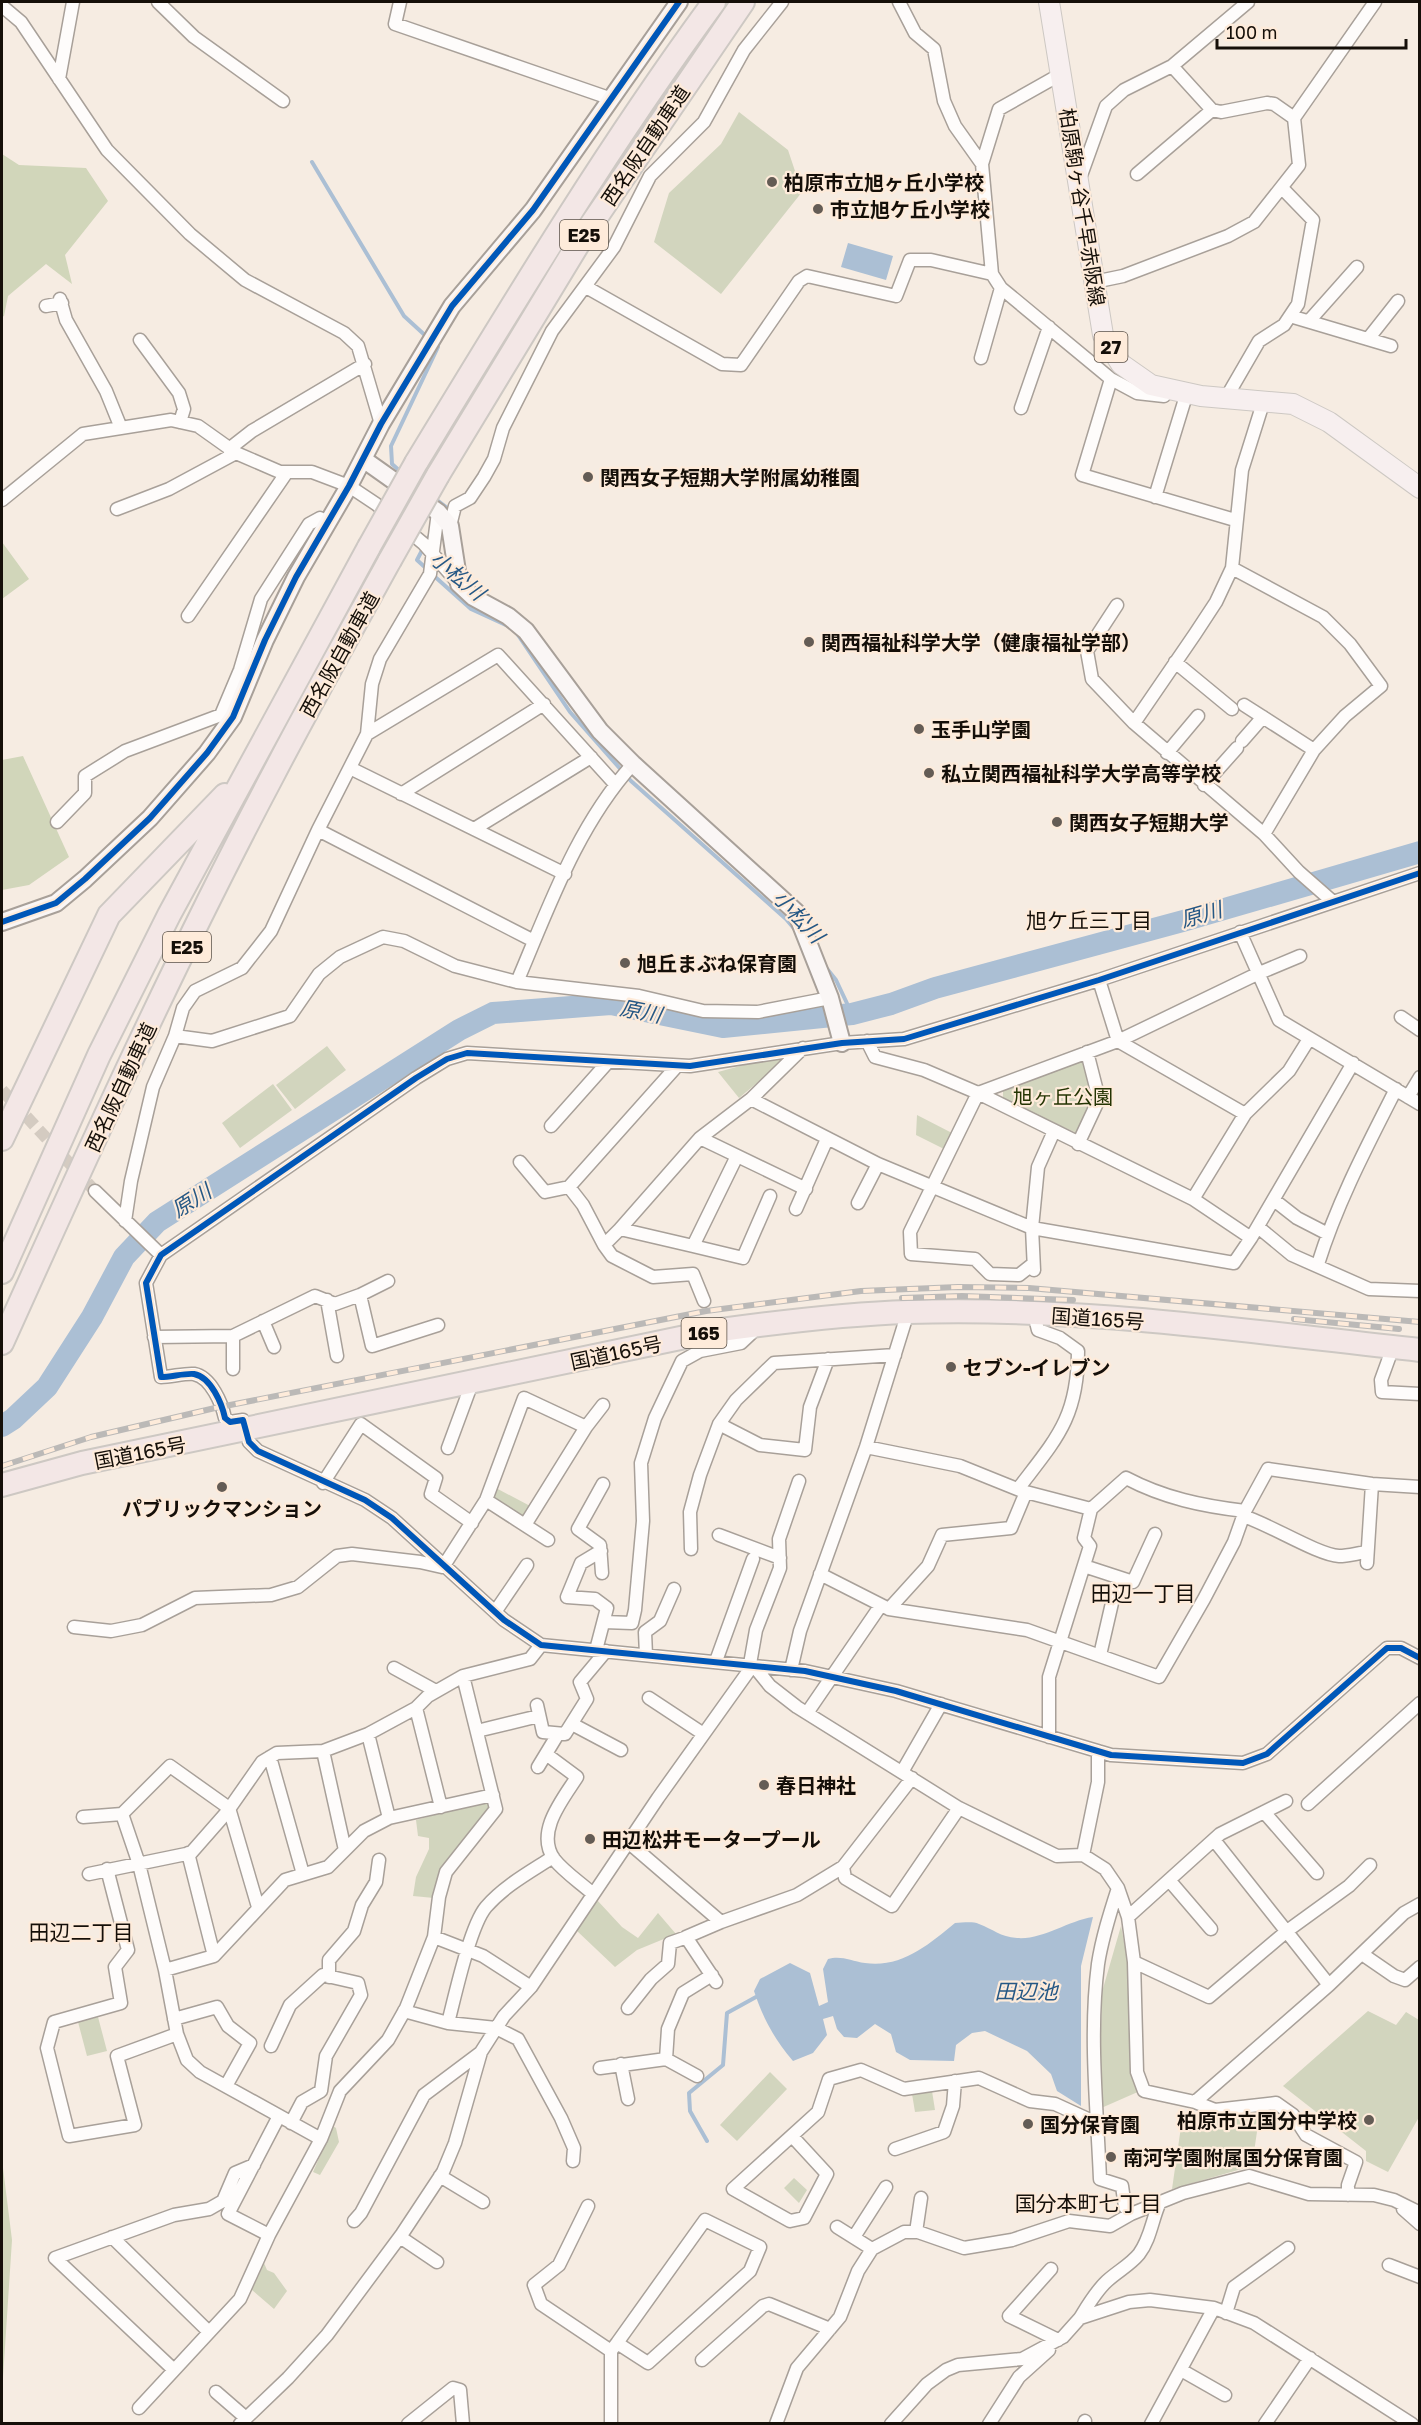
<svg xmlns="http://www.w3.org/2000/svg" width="1421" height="2425" viewBox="0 0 1421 2425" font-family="'Golos Text','Noto Sans JP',sans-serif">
<rect width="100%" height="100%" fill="#f6ece2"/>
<path fill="#d2d5be" d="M739,112L788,150L802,192L721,294L654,242L669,193L721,144Z
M327,1046L346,1070L295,1109L276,1085Z
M781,1055L783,1061L739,1098L718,1072Z
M1079,1060L1083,1063C1097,1099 1094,1098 1077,1133L1003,1100V1089Z
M273,1084L292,1110L240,1148L222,1123Z
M917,1115L952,1133L944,1149L916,1135Z
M496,1488L532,1507L521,1518L496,1503L493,1497Z
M489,1800L490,1809L434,1898L413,1896L416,1877L429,1849V1838L418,1836L416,1820Z
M597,1900L622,1927L638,1938L658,1913L676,1934L637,1950L615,1967L576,1930Z
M1121,1926L1131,1979L1140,2091L1099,2109L1102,1992Z
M1368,2011L1396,2025L1406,2012L1419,2020V2117L1388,2172L1366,2161V2151L1283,2086Z
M98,2017L107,2051L87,2056L78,2022Z
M770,2072L787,2089L737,2141L720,2125Z
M932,2091L935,2110L915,2112L912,2094Z
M1260,2111L1252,2166L1172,2189L1183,2113L1210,2115Z
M333,2126L336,2128L339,2142L320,2175L313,2172Z
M794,2178L807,2190L799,2203L784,2188Z
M264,2263L267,2270L274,2273L287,2291L274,2309L252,2290Z"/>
<path fill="#d1d6ba" d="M2,154L19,165L86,168L108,201L65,255L72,284L46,264L8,296L4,316L2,317Z
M2,542L29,579L2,599Z
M23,756L69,857L29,885L2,890V760Z
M2,2160L12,2240L2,2393Z"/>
<path fill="#abbfd4" d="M848,243L893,256L886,280L841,267Z
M1093,1917L1081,1966V2106L1057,2091L1051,2074L1027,2051L985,2031L972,2033L956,2045L954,2061L910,2060L896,2052L891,2034L875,2024L857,2038L844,2037L837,2029L833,2016L823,2019L827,2035L813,2053L793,2061C774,2039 763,2018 754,1991L760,1979L790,1963L810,1973L819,2006L828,2002L823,1969L828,1959C841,1955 851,1961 865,1963C902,1968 928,1945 955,1923C962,1923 972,1921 979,1924C993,1929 1000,1937 1017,1938C1043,1940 1067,1921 1093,1917Z"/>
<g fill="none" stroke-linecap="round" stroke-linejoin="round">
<path stroke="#abbfd4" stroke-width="4" d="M312,162L404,316L428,338
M401,472L392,464L391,446L438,347L434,343
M433,497L446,507L444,510
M428,570L417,560L430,535
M433,575L471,609L508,626
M516,632L570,712L631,781L786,919L797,932
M824,965L836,980L852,1014
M707,2141L690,2111L689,2093L723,2065L727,2013L756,1997"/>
<path stroke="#abbfd4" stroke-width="22" d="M2,1426L13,1419L47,1387L92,1317L124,1257L157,1222L459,1030L493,1013L611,1004L723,1027L852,1014L891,1004L935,988L1183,921L1420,852"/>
<path stroke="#d4cbc1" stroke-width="12" stroke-dasharray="12 6" stroke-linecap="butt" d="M2,1090L95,1191"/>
<g stroke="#a8a099" stroke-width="15">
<path id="street" d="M158,2L194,37L283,101
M400,2L395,24L609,98
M899,2L915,33L934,49L944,101L955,126L982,164
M2,6L21,22L107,150L190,234L245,280L344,333L358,346L381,424
M1172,66L1212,110L1221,112L1267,103L1274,104L1294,118
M1061,74L999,109L982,164L992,274L1001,288L1111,379L1137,393L1164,396
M59,79L73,2
M1137,174L1212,110
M1079,181L1106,106L1124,90L1172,66L1248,2
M1094,282L1123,276L1228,236L1254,222L1299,165L1294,118L1375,2
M586,287L722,364L741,365L799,281L807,276L896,296L910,260H931L992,274
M60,299L66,320L106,391L121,428
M46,306L62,303
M1290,316L1391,346
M1309,321L1357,267
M1368,339L1398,301
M140,340L179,393L184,409L180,422
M981,358L1001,288
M1111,379L1082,475L1235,520
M1226,398L1259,341L1284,325L1298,304L1313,220L1282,188
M1021,408L1049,327
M229,449L252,431L365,364
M1155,497L1185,399
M2,500L83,434L171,420L198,426L236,453L280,472H312L349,486L376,504L424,544L459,584
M117,509L169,489L236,453
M450,526L455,506L470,498L484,477L494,459L503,428L552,331L614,247L650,176L704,122L744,50L782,2
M1232,568L1323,617L1350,644L1381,686L1345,716L1314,750L1264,834
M1117,605L1087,651L1092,679L1134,723L1264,834L1299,872L1332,901
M188,616L287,472
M1175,662L1232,709
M1244,705L1314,750
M1134,723L1195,634L1216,602L1232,568L1242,470L1264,400
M367,734L498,655L615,784
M1242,741L1263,717
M1167,753L1198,716
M350,768L565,874
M1204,785L1237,748
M401,794L544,704
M57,822L85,793V776L125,751L221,715L240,670L261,599L309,524L320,518L328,522
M474,829L591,757
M318,830L534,941
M1420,873L1099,980L904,1039L842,1043L690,1066L467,1053L447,1059L416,1078L161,1255L146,1283L161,1377C171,1377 185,1373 194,1374C211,1377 222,1404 225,1418L230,1422L243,1420L249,1442L258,1451L365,1500L392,1518L504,1620L541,1645L805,1671L896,1691L1111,1755L1243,1763L1267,1754L1387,1648H1401L1420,1658
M1240,932L1279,1020L1420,1104
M1099,980L1118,1041L1245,1114
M517,982C549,907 577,826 633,764
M1401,1017L1420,1030
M175,1036L212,1041L290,1016L319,974L340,957L383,937L404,941L455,966L517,982L639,996L703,1011L758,1012L830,998
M867,1041L875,1057L924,1070L978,1093L1193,1199L1251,1238L1353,1063
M677,1066L569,1187L583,1205L604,1245L620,1229L693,1246L737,1156
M1408,1097L1420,1077
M751,1099L878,1164L1032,1228L1234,1263L1251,1238
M551,1126L608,1062
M700,1138L806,1189
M1078,1144L1099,1099L1087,1052
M520,1162L545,1192L569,1187
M95,1191L161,1255
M1193,1199L1245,1114L1289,1071L1309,1039
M1274,1200L1297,1218L1328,1234
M858,1203L878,1164
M796,1209L827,1139
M125,1221L131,1181L153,1087L175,1036L183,1008L195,991L242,968L271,931L318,830L367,734L372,684L380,659L430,574L438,512
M1258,1227L1292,1255L1369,1289L1420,1291
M620,1229L700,1138L751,1099L803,1048
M604,1245L612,1256L653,1277L693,1274L704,1301
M693,1246L743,1258L770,1196
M1033,1264L1019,1275L990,1274L975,1259L911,1254L910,1232L978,1093L1118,1041L1257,974L1300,956
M1318,1264C1337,1203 1367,1146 1396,1089
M1034,1270L1032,1228L1038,1167L1054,1131
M360,1295L372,1346L438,1325
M327,1300L337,1356
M263,1321L274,1347
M154,1337L233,1336L315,1296L335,1304L360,1295L388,1281
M1393,1347L1381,1380L1382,1392L1420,1394
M233,1369V1336
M719,1424L760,1445L805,1450L810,1407L828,1359
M586,1427L603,1405
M866,1447L960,1466L1022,1491L1091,1509
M448,1448L472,1383
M323,1483L361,1424L436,1478L431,1494L472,1523
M1018,1489C1056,1439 1078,1418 1078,1351L1060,1338L1038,1330L1034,1314
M486,1500L548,1540
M1243,1516C1269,1524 1318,1555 1339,1556C1348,1556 1358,1553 1367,1552
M719,1535L780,1558
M691,1549L690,1512L700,1475L719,1424L736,1400L774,1363L895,1355
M1367,1563L1372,1484
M1084,1566L1133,1582L1155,1534
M443,1567L486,1500L524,1398L586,1427L525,1525
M602,1573L600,1545L578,1529L603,1484
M820,1574L889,1609L1027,1630L1159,1677L1204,1599L1234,1542L1245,1511L1268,1469L1372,1484L1420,1487
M889,1609L928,1566L942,1535L1011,1528L1026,1492
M495,1612L527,1565
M604,1622L632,1623L635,1610L643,1521L641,1463L655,1418L682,1361L700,1351L741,1343L758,1327
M74,1627L111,1631L142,1625L195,1598L271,1595L298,1587L337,1556L352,1554L420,1562L442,1567
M596,1650L607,1608L595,1599L567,1597L581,1563L601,1551
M646,1655L645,1632L660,1621L674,1589
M1100,1655L1118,1577
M716,1661L753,1559
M750,1664L756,1630L780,1568L779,1539L799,1481
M753,1665L770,1686L797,1707L959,1808L1057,1856L1083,1855L1105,1869L1118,1888L1128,1917L1134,1962
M394,1668L436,1691
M791,1670L800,1631L866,1447L908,1312
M649,1698L702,1733
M537,1705L543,1732L565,1734L587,1699L580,1682L606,1651
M416,1708L441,1807
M807,1713L881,1605
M572,1724L621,1750
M477,1731L539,1716
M368,1734L389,1818
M1049,1737V1677L1090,1546L1084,1538L1091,1509L1126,1478C1164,1498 1202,1506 1245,1511
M323,1751L345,1850
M546,1754L577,1777C563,1799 535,1832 554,1859C564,1872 581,1883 593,1894
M270,1757L303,1874
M538,1767L558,1734
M902,1772L941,1704
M1308,1804L1420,1703
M1264,1812L1317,1873
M122,1814L139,1864L165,1970L177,2034L187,2060L200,2072L321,2139
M83,1817L122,1814L170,1766L229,1808L258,1907
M1214,1840L1329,1985L1195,2102L1144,2091L1137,2072L1134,1962L1209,1997L1287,1931L1349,1886L1370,1865
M628,1842L721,1922L797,1895L843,1867L845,1878L892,1906L959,1808
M188,1853L214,1956
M1083,1855L1098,1782V1751
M843,1867L912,1778
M107,1869L128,1950L115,1967L121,2003L54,2022L47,2048L69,2136L135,2125L117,2056L177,2034
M89,1874L191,1853L227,1812L262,1762L277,1753L323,1751L368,1734L416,1708L428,1696L463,1676L530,1659L541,1645
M1169,1880L1211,1929
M1118,1888C1110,1913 1102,1938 1098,1964C1089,2034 1097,2108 1100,2179L1122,2186L1125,2207L1131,2214
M1128,1917L1220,1834L1286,1801
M434,1937L483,1956L531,1987
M1362,1954L1394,1976L1405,1980L1420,1967
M165,1970L214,1956L285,1880L328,1867L364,1831L389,1818L493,1795
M329,1977V1960L354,1931L362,1905L376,1882L379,1860
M716,1982L686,1937L721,1922
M1329,1985L1404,1913L1420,1904
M628,2008L651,1979L668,1964L670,1943L687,1937
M404,2011L448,2023L496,2028L518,2039L561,2118L574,2148L573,2161
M174,2019L217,2007L228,2026L250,2043L226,2086
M448,2023C455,1996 470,1926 486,1907C504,1886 530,1872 553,1857
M271,2046L290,2005L323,1975L358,1983L361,1995L326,2056L321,2091L302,2102L291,2123
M666,2059L697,2076
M621,2064L628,2099
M600,2068L666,2059L668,2029L683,1993L712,1975
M1195,2102L1215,2110L1276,2103L1293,2115L1306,2135L1356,2162L1348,2185V2195
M792,2136L827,2174L804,2218L790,2221L733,2189L818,2112L829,2079L861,2070L904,2089L979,2078L1030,2101L1055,2104L1090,2120L1097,2121
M895,2149L944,2132L953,2106L955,2081
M440,2176L483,2202
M588,2206L559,2265L534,2285L541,2304L611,2351
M1403,2209L1420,2224
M354,2221L361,2213L424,2095L480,2053
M837,2227L872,2249
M916,2232L921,2198
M269,2235L228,2214L279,2116
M112,2237L209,2332
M400,2237L437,2262
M854,2237L886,2187
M1389,2265L1420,2277
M1051,2269L1009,2316L1058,2340
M1226,2313L1234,2287L1288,2248
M1080,2318C1088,2305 1096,2291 1107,2281C1118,2271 1130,2265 1139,2254C1151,2238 1152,2219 1160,2202
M702,2360L763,2306L769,2304L830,2329
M174,2370L55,2258L174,2215L209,2209L223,2201L235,2173L254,2165
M1181,2370L1225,2395
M216,2392L246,2418
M139,2408L240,2299L269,2235L321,2139L340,2091L388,2040L406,2008L434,1937L439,1897L446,1872L496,1809L463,1676
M240,2424L288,2378L327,2335L402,2234L443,2172L455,2143L481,2052L504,2016L531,1987L658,1798L753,1665
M408,2424L453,2388L460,2390L463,2424
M611,2424V2351L617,2343L705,2220L760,2247L750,2271L648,2363L617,2343
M776,2424L797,2368L840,2317L858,2271L872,2249L904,2232H918L964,2248L1012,2240L1069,2221L1110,2226L1131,2214L1183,2193L1249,2176L1309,2194L1374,2195L1394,2200L1420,2213
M891,2424L927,2384L946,2370L958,2365L1022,2359L1063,2337L1080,2318L1129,2302L1150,2300L1214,2308L1254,2323L1412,2424
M989,2424L1019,2377L1049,2350
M1084,2424L1085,2421
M1151,2424L1214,2308
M1265,2424L1310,2358"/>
</g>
<g stroke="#a8a099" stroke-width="20">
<path id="secondary" d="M363,459L438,512L450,526L459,584L473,597L508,616L526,631L600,731L633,764L796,912L830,998L842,1043
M2,922L56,903L85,879L150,818L207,753L233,717L265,640L296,577L349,486L381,424L452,306L533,210L679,2"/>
</g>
<g stroke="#cdc8c3" stroke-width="22">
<path id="primary" d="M1049,2L1103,335L1121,364L1151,385L1201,396L1293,404L1329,422L1420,488"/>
</g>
<g stroke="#cdc8c3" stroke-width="26">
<path id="highway" d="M416,463C511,307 606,149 714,2
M438,475L580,241L743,2
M2,1139L109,915L225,795
M2,1272L99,1055L169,915L369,547
M2,1343C88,1152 175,960 273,775C311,702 351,631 390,560
M2,1485L82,1463L714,1331C779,1322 843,1314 908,1312C1079,1306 1250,1332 1420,1350"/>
</g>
<use href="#street" stroke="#fefcfb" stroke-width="12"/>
<use href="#secondary" stroke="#faf6f5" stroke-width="16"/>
<use href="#primary" stroke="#f7efef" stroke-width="20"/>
<use href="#highway" stroke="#f3e7e6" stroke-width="22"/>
<g stroke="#bbb9b7" stroke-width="6">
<path id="rail" d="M902,1298L962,1296L1073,1300
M1294,1319L1399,1329
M2,1466L91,1437L215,1408L706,1311L861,1291L958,1287L1029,1288L1420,1322"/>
</g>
<use href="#rail" stroke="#feebda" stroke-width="4" stroke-dasharray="11" stroke-linecap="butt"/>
<g stroke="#cdc8c3" stroke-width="26" stroke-linecap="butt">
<path id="highway-bridge" d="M369,547L416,463
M390,560L438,475"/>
</g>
<use href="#highway-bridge" stroke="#f3e7e6" stroke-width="22"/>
<g stroke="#feebda" stroke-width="10">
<path id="cycleway" d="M1420,873L1099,980L904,1039L842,1043L690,1066L467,1053L447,1059L416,1078L161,1255L146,1283L161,1377C171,1377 185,1373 194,1374C211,1377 222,1404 225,1418L230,1422L243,1420L249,1442L258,1451L365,1500L392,1518L504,1620L541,1645L805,1671L896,1691L1111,1755L1243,1763L1267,1754L1387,1648H1401L1420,1658
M2,922L56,903L85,879L150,818L207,753L233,717L265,640L296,577L349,486L381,424L452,306L533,210L679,2"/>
</g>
<use href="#cycleway" stroke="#0057b8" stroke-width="6"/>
</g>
<g fill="#645c55" stroke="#feebda" stroke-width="2">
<circle cx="772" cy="182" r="6"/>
<circle cx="818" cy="209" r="6"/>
<circle cx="588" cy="477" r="6"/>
<circle cx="809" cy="642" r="6"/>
<circle cx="919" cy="729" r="6"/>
<circle cx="929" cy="773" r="6"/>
<circle cx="1057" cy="822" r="6"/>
<circle cx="625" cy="963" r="6"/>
<circle cx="951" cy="1367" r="6"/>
<circle cx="222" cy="1487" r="6"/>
<circle cx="764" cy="1785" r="6"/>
<circle cx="590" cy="1839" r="6"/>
<circle cx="1369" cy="2120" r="6"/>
<circle cx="1028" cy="2124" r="6"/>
<circle cx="1111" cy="2157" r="6"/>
</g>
<g text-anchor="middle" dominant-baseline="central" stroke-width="4.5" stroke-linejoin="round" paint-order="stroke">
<g fill="#feebda" stroke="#5b5148" stroke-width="1.5">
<rect x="560" y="220" width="48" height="30" rx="4.5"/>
<rect x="1094.5" y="332" width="33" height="30" rx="4.5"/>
<rect x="163" y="932" width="48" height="30" rx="4.5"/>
<rect x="681.5" y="1318" width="45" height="30" rx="4.5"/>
</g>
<g font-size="18" font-weight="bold" fill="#150f09">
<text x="584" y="235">E25</text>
<text x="1111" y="347">27</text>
<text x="187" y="947">E25</text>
<text x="704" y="1333">165</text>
</g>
<g font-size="20" fill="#150f09" stroke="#feebda">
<text transform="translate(645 145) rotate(-56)">西名阪自動車道</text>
<text transform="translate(1083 207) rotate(81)">柏原駒ヶ谷千早赤阪線</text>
<text transform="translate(339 654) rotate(-61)">西名阪自動車道</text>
<text transform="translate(120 1087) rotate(-65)">西名阪自動車道</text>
<text transform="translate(1098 1318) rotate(4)">国道165号</text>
<text transform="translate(616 1352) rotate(-12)">国道165号</text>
<text transform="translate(140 1452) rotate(-11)">国道165号</text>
</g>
<g font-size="20" font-weight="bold" fill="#150f09" stroke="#feebda" text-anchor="start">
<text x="784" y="182">柏原市立旭ヶ丘小学校</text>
<text x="830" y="209">市立旭ケ丘小学校</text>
<text x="600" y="477">関西女子短期大学附属幼稚園</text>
<text x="821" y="642">関西福祉科学大学（健康福祉学部）</text>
<text x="931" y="729">玉手山学園</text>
<text x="941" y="773">私立関西福祉科学大学高等学校</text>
<text x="1069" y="822">関西女子短期大学</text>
<text x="637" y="963">旭丘まぶね保育園</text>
<text x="963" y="1367">セブン-イレブン</text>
<text x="222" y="1508" text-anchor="middle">パブリックマンション</text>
<text x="776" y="1785">春日神社</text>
<text x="602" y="1839">田辺松井モータープール</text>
<text x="1357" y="2120" text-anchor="end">柏原市立国分中学校</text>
<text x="1040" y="2124">国分保育園</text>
<text x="1123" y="2157">南河学園附属国分保育園</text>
</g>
<g font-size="20" fill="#243403" stroke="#feebda">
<text x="1063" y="1096">旭ヶ丘公園</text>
</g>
<g font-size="21" font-style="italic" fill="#265885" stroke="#feebda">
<text transform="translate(458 575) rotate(40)">小松川</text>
<text transform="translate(1201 914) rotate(-16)">原川</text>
<text transform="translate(799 916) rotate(47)">小松川</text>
<text transform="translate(641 1011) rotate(11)">原川</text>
<text transform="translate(191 1200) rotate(-32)">原川</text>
<text x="1026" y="1991">田辺池</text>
</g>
<g font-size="21" fill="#150f09" stroke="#feebda">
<text x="1089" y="920">旭ケ丘三丁目</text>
<text x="1143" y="1593">田辺一丁目</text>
<text x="81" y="1932">田辺二丁目</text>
<text x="1088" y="2203">国分本町七丁目</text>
</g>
</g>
<rect width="1421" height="2425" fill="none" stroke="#150f09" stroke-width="6"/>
<path d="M1217 39v9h189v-9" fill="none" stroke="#150f09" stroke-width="3"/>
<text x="1226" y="39" font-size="18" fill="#150f09" stroke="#feebda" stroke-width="4.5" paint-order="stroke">100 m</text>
</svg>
